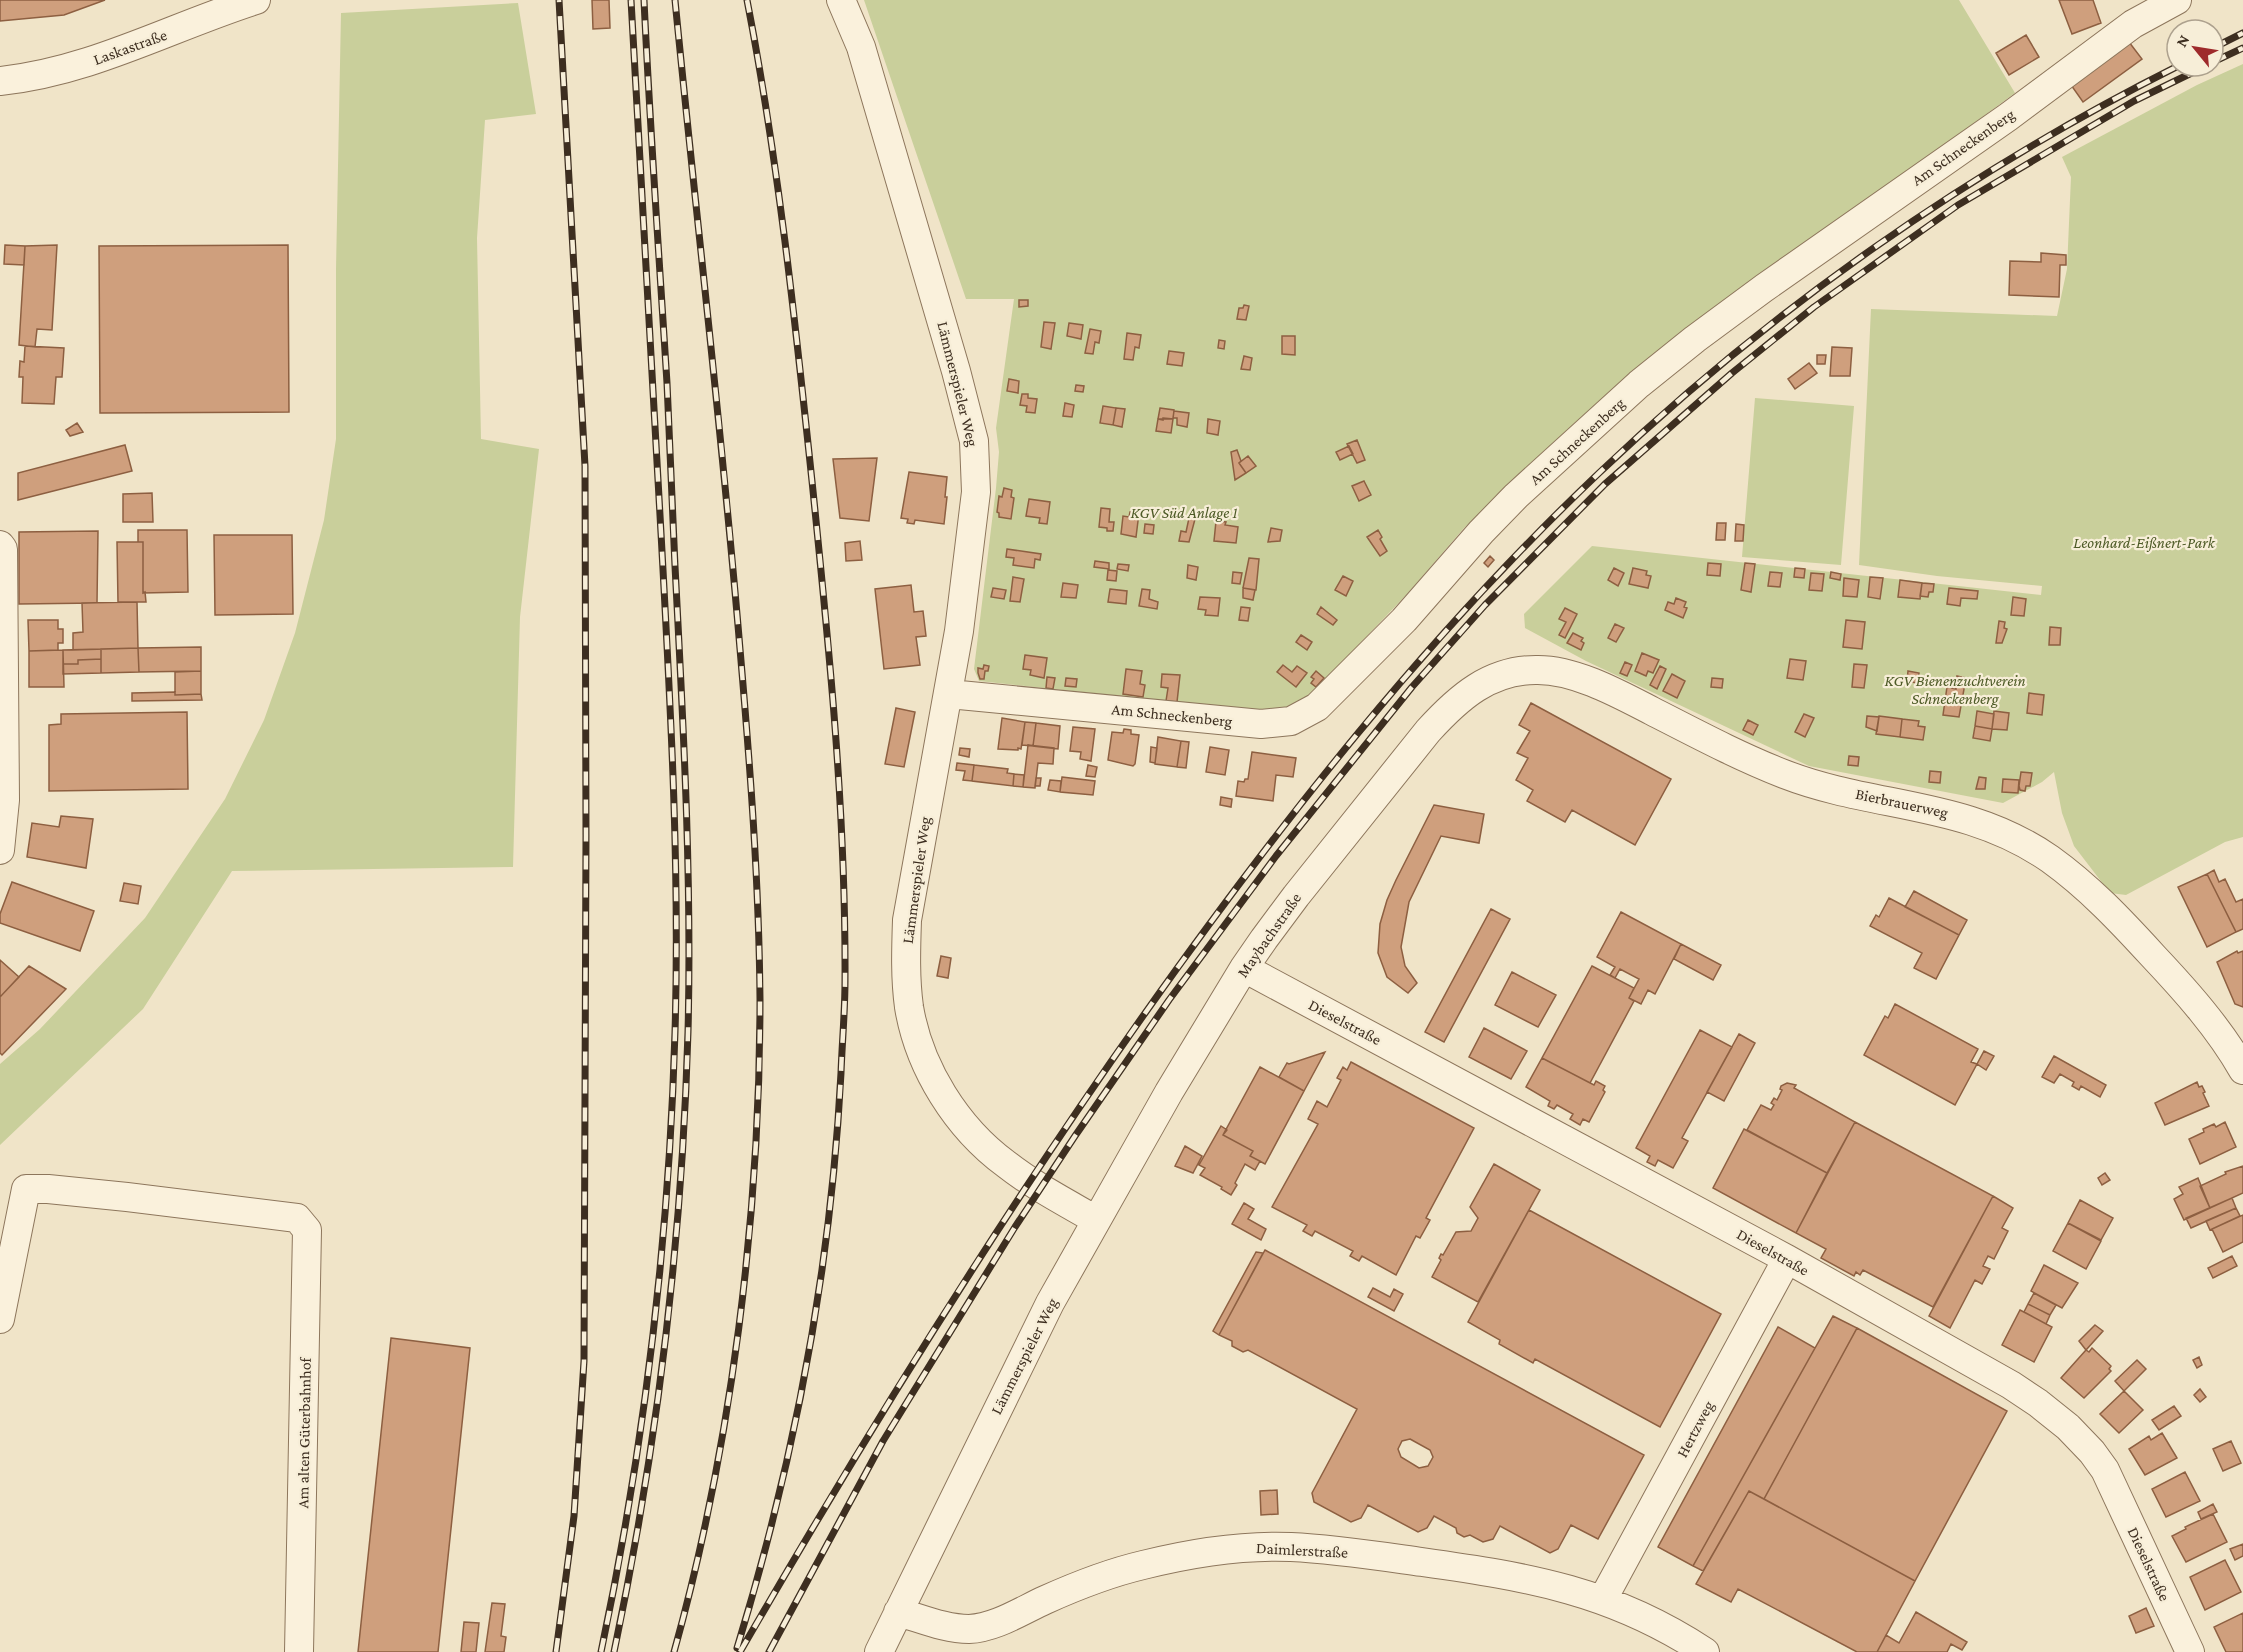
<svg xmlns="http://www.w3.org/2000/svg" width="2243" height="1652" viewBox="0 0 2243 1652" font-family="'Crimson Pro',serif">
<rect width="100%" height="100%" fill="#f0e4c8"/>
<path fill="#c9cf9b" d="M864,0H1959L2015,93L1674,345L1535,462L1464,528L1409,592L1308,698L1288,711L1269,712L979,681L974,669L996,488L999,452L996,428L1014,299H966Z
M518,3L536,114L485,120L477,238L481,439L539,449L520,617L513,867L232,871L143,1009L0,1145V1064L40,1029L145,918L225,799L264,720L295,633L324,520L336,439V269L341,13Z
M2243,64V837L2225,842L2126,895L2110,893L2074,846L2062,813L2054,772L2042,782L2003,803L1809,766L1586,661L1525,628L1524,614L1592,546L2041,595L2042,586L1937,576L1859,565L1871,309L2057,316L2067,269L2071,177L2062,157L2197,85Z
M1755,398L1854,406L1841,565L1742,557Z"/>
<path fill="#cf9f7d" stroke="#8d5f41" stroke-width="1.5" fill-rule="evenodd" d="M0,0H105L64,15L0,21Z
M592,0H609L610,28L593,29Z
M2059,0H2093L2101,23L2072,34Z
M2026,35L2039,57L2009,75L1996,53Z
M2129,42L2142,59L2083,102L2071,85Z
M5,245L25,246L24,265L4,264Z
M57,245L52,330L37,329L35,347L19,345L25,246Z
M288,245L289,412L100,413L99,246Z
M2041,253L2066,255V265H2060L2059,297L2009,295L2010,261L2041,262Z
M1019,300H1028V306L1019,307Z
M1244,305L1249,306L1246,320L1237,319L1239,308H1243Z
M1044,322L1055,323L1051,349L1041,347Z
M1069,323L1083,325L1081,339L1067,336Z
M1090,329L1101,331L1099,343L1095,342L1093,354L1085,353Z
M1127,333L1141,335L1139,348L1135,347L1133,360L1124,359Z
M1282,336H1295V355L1282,354Z
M1219,340L1225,341L1224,349L1218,348Z
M25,346L64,348L62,377H56L54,404L22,403L23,377H19L20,361L24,362Z
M1832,347L1852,348L1850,376H1830Z
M1169,351L1184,353L1182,366L1167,364Z
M1817,355H1826L1825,364H1817Z
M1244,356L1252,358L1250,370L1241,369Z
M1809,363L1817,373L1795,389L1788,379Z
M1009,379L1019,381L1018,393L1007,391Z
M1076,385L1084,386L1083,392L1075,391Z
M1022,394H1028V398L1037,399L1035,413L1026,412L1027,406L1020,405Z
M1065,403L1074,405L1072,417L1063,416Z
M1103,406L1116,408L1113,425L1100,423Z
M1116,408L1125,409L1122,427L1113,425Z
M1160,408L1174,410L1173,419H1158Z
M1174,411L1189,413L1187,427L1177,425V418H1173Z
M1163,418L1173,419L1171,433L1156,431L1158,419L1163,420Z
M1208,419L1220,421L1218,435L1207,433Z
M77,423L83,432L70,436L66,430Z
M1357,440L1365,460L1357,463L1347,444Z
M125,445L132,471L18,500V473Z
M1349,446L1353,454L1340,460L1336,452Z
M1237,450L1241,461L1239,463L1246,473L1235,480L1231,452Z
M1248,456L1256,466L1246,473L1239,463Z
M877,458L869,521L840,518L833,459Z
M909,472L947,477L945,497H947L944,524L915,520L914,524L907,523L908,519L901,518Z
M1364,481L1371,495L1359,501L1352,486Z
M1004,488L1012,490L1011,497L1014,498L1011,519L999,517V513L997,512L999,496L1002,497Z
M152,493L153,522H123V494Z
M1029,499L1050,502L1047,524L1039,523L1040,518L1026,516Z
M1101,508L1110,509L1109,522H1114L1113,531H1107V528L1099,527Z
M1130,512L1139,513L1136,537L1121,534L1123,516L1129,517Z
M1189,518L1195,519L1189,542L1179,541L1181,531L1186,532Z
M1216,521L1226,522L1225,525L1238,527L1236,543L1214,541Z
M1717,523H1726L1725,540H1716Z
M1145,524L1154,525L1153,534L1144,533Z
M1736,524L1744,525L1743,541H1735Z
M1271,528L1282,530L1280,541L1268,542Z
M138,530H187L188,592L143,593V542H138Z
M1378,530L1382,537L1380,539L1387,551L1380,556L1367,537Z
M98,531L97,603L19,604V532Z
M214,535H292L293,614L215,615Z
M860,541L862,560L846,561L845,543Z
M117,542H143V593L145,592L146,602H118Z
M1007,549L1041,554L1040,560L1035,559L1034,568L1013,565L1014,558L1006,557Z
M1490,556L1494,560L1488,567L1484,563Z
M1249,558L1259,559L1256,590L1243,588Z
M1095,561L1109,563V569L1094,567Z
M1708,563L1721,564L1720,576L1707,575Z
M1745,563L1755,564L1751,592L1741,590Z
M1118,564L1129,565L1128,571L1117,569Z
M1188,565L1198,567L1196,580L1187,578Z
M1614,568L1624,573L1618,586L1608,580Z
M1633,568L1647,571L1646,575L1651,576L1648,588L1629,584Z
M1795,568L1805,569L1804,578L1794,577Z
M1108,570L1117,571L1116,581L1107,580Z
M1233,572L1242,573L1240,584L1232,583Z
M1770,572L1782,573L1780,587L1768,586Z
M1831,572L1841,574L1840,580L1830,578Z
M1811,573L1824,574L1822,591L1809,590Z
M1343,576L1353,581L1346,596L1335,590Z
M1013,577L1024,579L1020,602L1010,601Z
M1870,577L1883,578L1880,599L1868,597Z
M1844,578L1859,580L1857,597L1843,596Z
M1900,580L1922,583L1920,599L1898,597Z
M1063,583L1078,585L1076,598L1061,597Z
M1922,583L1934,584L1933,592H1929L1928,597L1920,596Z
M911,585L914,612L923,611L926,636L916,637L920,665L884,669L875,589Z
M993,588L1006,590L1004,599L991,597Z
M1243,588L1255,590L1253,600L1243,598Z
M1949,588L1978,591L1977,599L1961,598L1960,606L1947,604Z
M1110,589L1127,591L1126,604L1108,602Z
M1142,589L1150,590L1149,599L1158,602L1157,609L1139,606Z
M1200,597L1220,598L1218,616L1205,615L1206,610L1198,609Z
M2013,597L2026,599L2024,616L2011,615Z
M1676,598L1686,602L1684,607L1687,608L1683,618L1665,610L1668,602L1674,604Z
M137,602L138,648L73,650V633L83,632L82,603Z
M1241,607L1250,608L1248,621L1239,620Z
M1321,607L1337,620L1333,625L1317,614Z
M1565,608L1577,614L1565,638L1559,635L1566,622L1559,619Z
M28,620H58V629H63V643H58V650L29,651Z
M1846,620L1865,622L1862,649L1843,647Z
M1999,621L2005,622L2004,628L2007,629L2002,643H1996Z
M1615,624L1624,628L1616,642L1608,638Z
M2050,627L2061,628L2060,645H2049Z
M1573,633L1583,638L1581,641L1584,643L1581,650L1567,643Z
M1301,635L1312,642L1307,650L1296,642Z
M201,647V671L139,672L138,648Z
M138,648L139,672L101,673V649Z
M101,649V659L78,660V664H63V650Z
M63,650L64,687H29V651Z
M1642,653L1659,660L1653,673L1648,671L1646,676L1635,671Z
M1025,655L1047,658L1044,678L1030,675L1031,670L1023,669Z
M101,659V673L63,674V664H78V660Z
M1790,659L1806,661L1803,680L1787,678Z
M1625,662L1632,665L1627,676L1620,673Z
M1854,664L1867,665L1864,688L1852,687Z
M984,665L989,666L988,671H985L984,679H980L978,673V668L983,669Z
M1283,665L1292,672L1297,666L1307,673L1296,687L1277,672Z
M1660,666L1666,669L1657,689L1650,685Z
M1126,669L1142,671L1140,684L1145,685L1143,697L1123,694Z
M201,671V694L175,695V672Z
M1316,671L1324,678L1316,687L1311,683L1314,679L1311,677Z
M1908,671L1919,673L1917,683L1907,681Z
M1162,674L1180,675L1177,702L1166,701L1168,688L1161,687Z
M1672,674L1685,681L1677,698L1663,691Z
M1957,676L1966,678L1959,717L1943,715L1947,687L1956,689Z
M1047,677L1055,678L1053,689L1046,688Z
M1066,678L1077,679L1076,687L1065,686Z
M1712,678L1723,679L1722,688L1711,687Z
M175,692V695L201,694L202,700L132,701V693Z
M2029,693L2044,695L2042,715L2027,713Z
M1531,703L1671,779L1635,845L1572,810L1565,822L1527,801L1533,790L1516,780L1528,758L1517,753L1530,731L1519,725Z
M896,708L915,712L904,767L885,764Z
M1977,711L1994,714L1992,729L1975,726Z
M1994,711L2009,713L2007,730L1992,729Z
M187,712L188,789L49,791V725L61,724V714Z
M1804,714L1814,718L1805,737L1795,732Z
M1867,716L1879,717L1877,731L1866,727Z
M1879,716L1902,719L1900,737L1876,734Z
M1002,718L1025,722L1021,749L1018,748V750L998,749Z
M1902,719L1919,721L1918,726L1925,727L1923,740L1900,737Z
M1748,720L1758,725L1753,735L1743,730Z
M1025,722L1036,723L1033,746L1022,745Z
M1036,723L1060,726L1058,749L1033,746Z
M1975,726L1992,729L1990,741L1973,738Z
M1073,727L1095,729L1091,761L1080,759L1081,752L1070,751Z
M1124,729L1131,730V734L1139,735L1135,764L1133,766L1108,760L1112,732L1123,733Z
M1158,737L1181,741L1177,767L1155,764Z
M1181,741L1189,742L1186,768L1177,767Z
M1028,745L1054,748L1053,764L1038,763L1035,788L1023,787Z
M1151,747L1157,748L1155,763L1150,762Z
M1210,747L1229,750L1225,775L1206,772Z
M960,748L970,749L969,757L959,755Z
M1252,752L1296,758L1293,777L1276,775L1273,801L1236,796L1238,781L1244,782L1245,779H1248Z
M1849,756L1859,757L1858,766L1848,765Z
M957,763L974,765L972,781L963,780L965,771L956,770Z
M974,765L1008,769L1007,773L1014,774L1013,786L972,781Z
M1088,765L1097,767L1095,777L1086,776Z
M1930,771L1941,772L1940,783L1929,782Z
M2021,772L2032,773L2030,786H2026L2025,791L2020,790L2019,786Z
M1014,774L1024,775L1023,787L1013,786Z
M1062,777L1095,781L1093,795L1060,792Z
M1979,777L1986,778L1985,789H1976Z
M1036,778H1041L1040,786H1035Z
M2003,779L2019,780L2018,793L2002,792Z
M1050,780L1061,781L1060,792L1048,790Z
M1221,797L1232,799L1231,807L1220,805Z
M1434,805L1484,814L1479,843L1441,836L1409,902L1401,947L1405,966L1417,983L1408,993L1387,977L1378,953L1380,924L1387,900L1396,880Z
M61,816L93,819L86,868L27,857L32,823L59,827Z
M2214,870L2219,882L2225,879L2236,902L2243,899V929L2236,932L2207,874Z
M2207,874L2236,932L2207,947L2178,887Z
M12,882L94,911L80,951L0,923V914Z
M124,883L141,886L138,904L120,901Z
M1914,891L1967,920L1959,935L1905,907Z
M1889,898L1959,935L1936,979L1914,968L1922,953L1870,926L1876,915L1879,917Z
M1491,909L1510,919L1444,1042L1425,1032Z
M1621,912L1681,944L1655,994L1648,990L1641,1004L1629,998L1639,979L1620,969L1615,978L1610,975L1615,967L1597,957Z
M1681,944L1721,965L1713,980L1674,959Z
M2237,951L2238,953L2243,951V1007L2235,1004L2217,962Z
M941,956L951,958L948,978L937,976Z
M0,960L19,977L0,997Z
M29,966L66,989L2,1055L0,1053V997Z
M1592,966L1634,988L1629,998L1634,1001L1590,1083L1542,1058Z
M1512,972L1556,995L1538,1027L1495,1005Z
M1895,1004L1978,1049L1971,1062L1977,1064L1955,1105L1864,1055L1885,1016L1888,1018Z
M1484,1028L1527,1051L1511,1079L1469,1057Z
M1700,1030L1732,1047L1682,1138L1688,1141L1673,1168L1658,1160L1655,1166L1647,1162L1650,1156L1636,1148Z
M1739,1034L1755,1043L1724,1101L1707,1092Z
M1984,1051L1994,1056L1986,1070L1977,1064Z
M1325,1052L1304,1091L1279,1077L1287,1063L1289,1064Z
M2054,1056L2106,1085L2100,1097L2081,1086L2079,1090L2072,1086L2074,1082L2060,1074L2054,1083L2042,1077Z
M1542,1058L1594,1085L1596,1081L1605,1086L1603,1090L1605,1092L1589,1122L1583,1119L1580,1125L1570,1119L1573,1114L1557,1105L1554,1109L1548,1106L1550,1101L1526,1087Z
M1351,1062L1474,1128L1426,1218L1430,1220L1420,1238L1416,1236L1396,1275L1362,1256L1359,1261L1350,1256L1353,1251L1315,1231L1312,1236L1303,1231L1307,1225L1272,1207L1318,1124L1308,1119L1317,1101L1327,1107L1341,1080L1337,1078L1343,1067L1347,1070Z
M1260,1067L1304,1091L1265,1164L1250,1156L1253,1151L1223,1135Z
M2197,1082L2199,1087L2202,1086L2205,1092L2203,1093L2209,1106L2165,1125L2155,1103Z
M1787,1083L1796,1085L1794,1088L1855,1122L1827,1173L1747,1130L1761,1105L1771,1110L1774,1105L1771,1103L1774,1098L1777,1100L1782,1090L1780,1089L1781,1086Z
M1855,1122L1993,1196L1933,1307L1863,1270L1860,1275L1856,1272L1854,1276L1821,1258L1826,1249L1796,1233Z
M2225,1122L2236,1147L2200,1164L2189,1139L2204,1132L2203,1129L2214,1124L2216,1127Z
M1221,1126L1227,1130L1223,1135L1253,1151L1250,1156L1260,1161L1255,1170L1245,1164L1235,1183L1237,1185L1231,1195L1221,1189L1222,1187L1200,1175L1205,1168L1199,1165Z
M1744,1129L1827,1173L1796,1233L1713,1188Z
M1185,1146L1202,1156L1193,1173L1175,1166Z
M1494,1164L1540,1190L1478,1302L1432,1277L1441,1260L1439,1258L1441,1254L1443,1255L1456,1232L1471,1231L1478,1218L1470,1207Z
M2243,1166V1193L2210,1208L2200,1186L2226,1174L2225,1172Z
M2105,1173L2110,1180L2102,1185L2098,1178Z
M2198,1178L2210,1208L2184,1220L2174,1199L2183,1194L2179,1187Z
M1993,1196L2013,1208L2002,1228L2008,1231L1994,1259L1988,1256L1983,1266L1990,1269L1982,1284L1975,1280L1950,1328L1929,1316Z
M2232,1198L2236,1208L2191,1228L2186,1218Z
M2080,1200L2113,1218L2101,1240L2068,1223Z
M1244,1203L1254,1209L1248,1219L1266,1229L1261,1240L1232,1224Z
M2236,1208L2240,1216L2210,1230L2206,1221Z
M1529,1210L1721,1314L1660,1427L1535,1359L1533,1363L1499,1344L1500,1340L1468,1322Z
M2243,1215V1242L2223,1252L2212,1229Z
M2068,1223L2101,1241L2086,1269L2053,1251Z
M1265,1250L1644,1455L1598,1539L1571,1525L1558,1549L1550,1553L1500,1526L1493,1539L1483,1542L1470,1535L1464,1537L1457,1533L1456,1528L1434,1516L1427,1528L1418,1532L1368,1505L1361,1518L1351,1522L1314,1502L1312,1493L1357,1409L1248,1350L1243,1352L1232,1346V1341L1219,1335ZM1410,1439L1430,1450L1433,1457L1428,1466L1419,1468L1401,1457L1398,1449L1402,1441Z
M1256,1252L1263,1253L1219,1335L1213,1331Z
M2232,1256L2237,1266L2213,1278L2208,1268Z
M2044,1265L2078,1283L2062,1308L2031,1291Z
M1373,1288L1390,1297L1394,1289L1403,1294L1394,1311L1368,1297Z
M2034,1293L2056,1305L2050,1315L2028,1304Z
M2028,1304L2050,1315L2046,1324L2024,1312Z
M2020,1310L2052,1327L2034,1362L2002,1345Z
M1833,1316L1857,1328L1764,1499L1749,1491L1703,1571L1693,1566Z
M2095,1325L2103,1331L2086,1350L2079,1341Z
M1778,1327L1815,1348L1693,1566L1658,1547Z
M1857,1328L2007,1411L1915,1581L1764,1499Z
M391,1338L470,1348L438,1652H358Z
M2092,1348L2111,1366L2109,1369L2111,1371L2084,1398L2061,1378L2086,1350L2089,1352Z
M2199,1357L2202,1365L2197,1368L2193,1360Z
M2137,1360L2146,1369L2124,1391L2115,1381Z
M2200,1389L2206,1397L2200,1402L2194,1395Z
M2124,1391L2143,1410L2119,1433L2100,1414Z
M2174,1406L2181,1416L2159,1430L2152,1420Z
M2162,1433L2177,1458L2145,1475L2129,1449L2149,1436L2151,1440Z
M2231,1441L2241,1463L2223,1471L2213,1449Z
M2185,1472L2200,1501L2166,1517L2152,1489Z
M1277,1490L1278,1514L1261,1515L1260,1491Z
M1749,1491L1915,1581L1877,1652H1857L1738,1589L1731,1602L1696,1584Z
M2213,1504L2217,1512L2201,1519L2198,1512Z
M2213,1514L2227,1542L2186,1562L2172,1536L2186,1529L2185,1527Z
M2243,1544V1556L2235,1560L2230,1549Z
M2225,1560L2241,1592L2205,1610L2190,1577Z
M492,1603L505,1604L501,1636L506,1637L504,1652H485Z
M2146,1608L2154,1626L2136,1633L2129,1616Z
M1916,1612L1967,1642L1962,1650L1951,1644L1947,1652H1877L1886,1635L1899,1643Z
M2243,1613V1652H2226L2214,1627Z
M464,1622L479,1623L476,1652H461Z"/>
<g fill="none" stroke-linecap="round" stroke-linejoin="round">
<g stroke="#8d765c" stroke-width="30">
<path id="minor" d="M841,0L861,47L956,371L974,441L976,492L959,631L907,920C906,949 905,978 909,1007C919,1068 957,1128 1006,1164C1034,1186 1065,1202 1096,1220
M0,81C90,72 171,27 256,0
M0,545L3,549L5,800L0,850
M949,694L1261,724L1291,721L1317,707L1404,620L1481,532L1516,496L1639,384L1695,339L1764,288L2008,117L2133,24L2177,0
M1244,968L1787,1259L2011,1385L2038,1403L2068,1427L2092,1452L2105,1470L2190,1652
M0,1319L26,1189H48L127,1197L297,1218L307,1230L299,1652
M1603,1599L1787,1259
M898,1612C920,1618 945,1629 969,1629C995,1628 1021,1611 1045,1600C1076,1586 1109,1573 1143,1565C1191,1553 1242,1545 1291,1547C1335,1549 1379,1556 1422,1562C1529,1577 1613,1591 1705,1652
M879,1652L1050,1303L1169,1092L1244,968L1264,939L1296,896L1428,731C1458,698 1490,669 1538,670C1576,670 1619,694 1652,711C1695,733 1738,756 1784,774C1874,809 1965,800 2050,859C2089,887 2121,921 2153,956C2186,991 2219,1028 2243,1070"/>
</g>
<use href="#minor" stroke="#faf1dc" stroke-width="28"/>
<g stroke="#3d2e20" stroke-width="7">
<path id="rail" d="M2213,48L2243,33
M2213,62L2243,48
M737,1648C794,1462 831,1268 841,1073C842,1043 845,1012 845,981C846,813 829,647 812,481C795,320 778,159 747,0
M556,1652L574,1516L584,1361L586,835L585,466L559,0
M601,1652C644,1448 669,1241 675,1032C680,866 670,699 661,533C651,355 641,178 631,0
M614,1652C657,1448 682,1241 688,1032C692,877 683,721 675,566C672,505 670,444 667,383C659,255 650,128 644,0
M674,1652C732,1444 760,1214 760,999C759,882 750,765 740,649C722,432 696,216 675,0
M740,1652C866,1434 998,1221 1143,1016C1280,823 1427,636 1599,473C1770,310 1967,172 2178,66
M769,1652L883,1441L1015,1227L1075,1136L1169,1000L1276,856L1412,687L1485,605L1605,484L1732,373L1814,307L1958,205L2134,101L2206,66"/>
</g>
<use href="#rail" stroke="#f7eed8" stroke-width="4.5" stroke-dasharray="14" stroke-linecap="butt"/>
</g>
<g text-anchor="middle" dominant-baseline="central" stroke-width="4.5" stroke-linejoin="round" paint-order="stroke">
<g font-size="16" fill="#3d2e20" stroke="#f7eed8">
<text transform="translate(130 47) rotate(-20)">Laskastraße</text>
<text transform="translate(1963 147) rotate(-35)">Am Schneckenberg</text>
<text transform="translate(958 384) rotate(76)">Lämmerspieler Weg</text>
<text transform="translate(1577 441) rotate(-42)">Am Schneckenberg</text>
<text transform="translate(1172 715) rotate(6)">Am Schneckenberg</text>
<text transform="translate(1902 803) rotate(12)">Bierbrauerweg</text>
<text transform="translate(916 880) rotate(-82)">Lämmerspieler Weg</text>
<text transform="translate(1269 935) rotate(-55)">Maybachstraße</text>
<text transform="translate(1345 1022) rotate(28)">Dieselstraße</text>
<text transform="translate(1773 1252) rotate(29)">Dieselstraße</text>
<text transform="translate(1024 1356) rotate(-63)">Lämmerspieler Weg</text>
<text transform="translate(1695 1429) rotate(-62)">Hertzweg</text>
<text transform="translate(304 1433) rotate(-89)">Am alten Güterbahnhof</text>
<text transform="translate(1302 1550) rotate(3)">Daimlerstraße</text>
<text transform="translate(2149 1564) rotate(65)">Dieselstraße</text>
</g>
<g font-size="16" font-style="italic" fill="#4d5a26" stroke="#f7eed8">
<text x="1184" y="512">KGV Süd Anlage 1</text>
<text x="2144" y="542">Leonhard-Eißnert-Park</text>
<text x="1955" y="680">KGV Bienenzuchtverein<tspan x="1955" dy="18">Schneckenberg</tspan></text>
</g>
</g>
<g transform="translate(2195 48) rotate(300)"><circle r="28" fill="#f7eed8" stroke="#ada18e" stroke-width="1.5"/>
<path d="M0-4.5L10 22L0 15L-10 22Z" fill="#9e2a2b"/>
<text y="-9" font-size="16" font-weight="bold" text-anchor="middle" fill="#3d2e20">N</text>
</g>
</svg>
